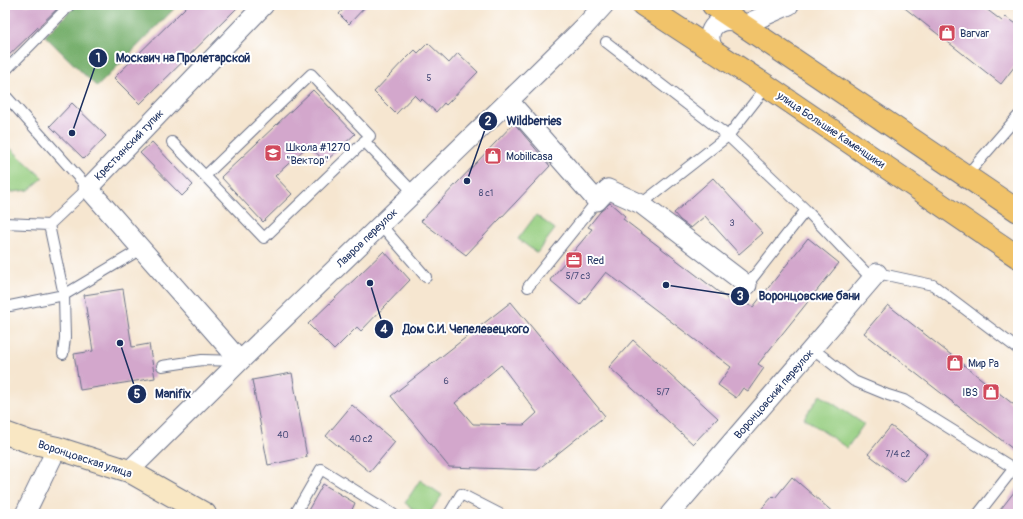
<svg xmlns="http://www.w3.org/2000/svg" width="1023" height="519" viewBox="0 0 1023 519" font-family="Pangolin,sans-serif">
<rect width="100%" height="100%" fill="#fff"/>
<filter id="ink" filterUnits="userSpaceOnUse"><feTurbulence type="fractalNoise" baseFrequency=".025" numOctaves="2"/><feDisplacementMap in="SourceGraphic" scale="8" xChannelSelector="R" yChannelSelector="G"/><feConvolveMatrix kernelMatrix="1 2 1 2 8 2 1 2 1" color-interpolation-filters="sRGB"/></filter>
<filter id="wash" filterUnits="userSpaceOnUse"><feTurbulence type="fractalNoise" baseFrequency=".012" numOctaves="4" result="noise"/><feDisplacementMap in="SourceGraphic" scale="16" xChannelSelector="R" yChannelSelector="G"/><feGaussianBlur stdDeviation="0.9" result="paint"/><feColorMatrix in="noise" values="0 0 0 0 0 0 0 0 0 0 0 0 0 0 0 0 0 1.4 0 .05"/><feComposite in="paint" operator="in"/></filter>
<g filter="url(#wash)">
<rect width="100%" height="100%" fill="#f6e6d0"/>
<path fill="#95cd7f" stroke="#587e6e" d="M10,148L43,178L29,190L5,193V153Z
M536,215L555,229L537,253L518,239Z
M820,395L864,424L847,448L804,418Z
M420,480L442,495L429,514H420L405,503Z"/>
<path fill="#78b06e" stroke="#4a7066" d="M76,5H178L97,87L45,36Z"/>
<g id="blocks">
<path fill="#d3a7cc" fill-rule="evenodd" d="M5,5H61L5,59Z
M188,5H240L140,104L114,78Z
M347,5H367L349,24L339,14Z
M901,5H981L1002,21L1006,17L1018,25V62L1001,84Z
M428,43L449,63L458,53L478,72L446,105L444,103L436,112L422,99L420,101L414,95L396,114L374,92L405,59V60L415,50L418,53Z
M313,90L355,134L325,162L309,145L275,176L292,194L263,222L221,177Z
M72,103L106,136L84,159L50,126Z
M514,123L550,166L466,255L421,221Z
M152,142L193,185L182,196L140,153Z
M713,178L763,233L739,254L705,216L691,228L680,220L674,213Z
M610,203L625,216L623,219L729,300L731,297L753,307L808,238L839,263L758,364L764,368L748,391L743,388L736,398L718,385L731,367L606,272L580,305L550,280L592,229L588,227L600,212Z
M384,251L410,280L361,331L357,327L334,350L308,324Z
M123,289L132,347L149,344L155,378L80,390L74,354L93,351L84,295Z
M511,302L605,416L537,470L449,467L391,396ZM501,365L537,413L524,425L473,424L455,403Z
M888,305L1018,408V453L864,333Z
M633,340L718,418L693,444L609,367Z
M292,373L307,457L268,465L252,380Z
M352,405L395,442L370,472L326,436Z
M891,426L927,454L905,482L868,454Z
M792,477L835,514H757L773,496L775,498Z
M323,484L355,503L350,514H306Z
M1018,487V514H997Z"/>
</g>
</g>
<g filter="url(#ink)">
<use href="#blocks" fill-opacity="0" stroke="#686f86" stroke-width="1"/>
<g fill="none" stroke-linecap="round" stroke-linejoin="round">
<g stroke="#686f86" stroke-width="12">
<path id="lane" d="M606,42L728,136L806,210L872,279
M5,71L70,5
M311,74L370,136L264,238L205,176Z
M5,95L88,188L49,225L5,223
M364,141L414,193
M172,142L205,176
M966,176L1018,116
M641,204L728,136L767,86
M49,225L64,295L65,338L63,354
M381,225L426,277
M877,273L933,285L1018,349
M747,285L806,210
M528,287L597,201
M10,306L64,295L141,249
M812,348L854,381L888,395L904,400L1018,471
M162,366L202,360L240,361
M295,514L321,469L393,514
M449,514L461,494L500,514
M978,514L1014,468"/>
</g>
<g stroke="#686f86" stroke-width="21">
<path id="street" d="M744,25L789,5
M717,54C700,34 716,13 740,23
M509,101L597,201L608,189L641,204L747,285
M240,361L88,188L264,5
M129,471L240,361L524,86L584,27L604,5
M25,514L57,448
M670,514L877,273"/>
</g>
<g stroke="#686f86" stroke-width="24">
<path id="secondary" d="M5,433L30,442L57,448L129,471L205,514"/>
</g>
<g stroke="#686f86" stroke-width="24">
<path id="primary" d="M643,5L767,86L1018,257
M713,5L1018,211"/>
</g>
<use href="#lane" stroke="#fff" stroke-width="10"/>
<use href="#street" stroke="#fff" stroke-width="19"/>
<use href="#secondary" stroke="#f9e7c3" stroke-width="22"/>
<use href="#primary" stroke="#f1c36a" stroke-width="22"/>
</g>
</g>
<defs>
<g id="shop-square" transform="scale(0.9)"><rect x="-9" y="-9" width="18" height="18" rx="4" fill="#d1495b" stroke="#fff"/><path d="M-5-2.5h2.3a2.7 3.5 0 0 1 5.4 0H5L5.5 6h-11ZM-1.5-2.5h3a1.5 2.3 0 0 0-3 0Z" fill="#fff"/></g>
<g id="school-square" transform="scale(0.9)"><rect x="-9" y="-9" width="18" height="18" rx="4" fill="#d1495b" stroke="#fff"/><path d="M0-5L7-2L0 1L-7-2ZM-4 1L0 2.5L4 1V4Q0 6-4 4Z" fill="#fff"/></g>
<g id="office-square" transform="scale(0.9)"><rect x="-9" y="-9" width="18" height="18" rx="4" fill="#d1495b" stroke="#fff"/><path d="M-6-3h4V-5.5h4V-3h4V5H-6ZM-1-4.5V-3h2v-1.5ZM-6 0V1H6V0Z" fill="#fff"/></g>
</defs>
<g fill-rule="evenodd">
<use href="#shop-square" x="947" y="33"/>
<use href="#school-square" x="273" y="153"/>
<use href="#shop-square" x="493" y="156"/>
<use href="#office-square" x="574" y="260"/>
<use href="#shop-square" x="955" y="363"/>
<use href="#shop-square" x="991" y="392"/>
</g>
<g text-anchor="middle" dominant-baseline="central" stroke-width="4" stroke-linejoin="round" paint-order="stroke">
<g font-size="9" fill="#494d7a">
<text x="429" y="78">5</text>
<text x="486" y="193">8 с1</text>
<text x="732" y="223">3</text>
<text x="578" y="276">5/7 с3</text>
<text x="446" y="381">6</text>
<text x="663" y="392">5/7</text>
<text x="283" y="435">40</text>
<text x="361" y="439">40 с2</text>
<text x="898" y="454">7/4 с2</text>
</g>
<g font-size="11" fill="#1b2f5e" stroke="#fff" text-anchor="start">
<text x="960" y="33">Barvar</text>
<text x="286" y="147">Школа #1270<tspan x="286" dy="13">"Вектор"</tspan></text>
<text x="506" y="156">Mobilicasa</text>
<text x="587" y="260">Red</text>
<text x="968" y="363">Мир Ра</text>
<text x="978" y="392" text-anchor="end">IBS</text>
</g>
<g font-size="11" fill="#1b2f5e" stroke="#fff">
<text transform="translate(831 130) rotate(34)">улица Большие Каменщики</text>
<text transform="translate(129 145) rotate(-46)">Крестьянский тупик</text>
<text transform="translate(367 238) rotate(-44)">Лавров переулок</text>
<text transform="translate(774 394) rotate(-49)">Воронцовский переулок</text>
<text transform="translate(85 459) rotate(18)">Воронцовская улица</text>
</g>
</g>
<path fill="none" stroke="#1b2f5e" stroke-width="1.5" d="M72 133L98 58M467 181L488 121M666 285L740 296M370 283L384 329M120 343L137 394"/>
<g fill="#1b2f5e" stroke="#fff" stroke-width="1.5">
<circle cx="72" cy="133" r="4"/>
<circle cx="467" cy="181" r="4"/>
<circle cx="666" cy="285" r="4"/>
<circle cx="370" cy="283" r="4"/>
<circle cx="120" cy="343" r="4"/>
<circle cx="98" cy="58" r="10"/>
<circle cx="488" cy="121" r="10"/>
<circle cx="740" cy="296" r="10"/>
<circle cx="384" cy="329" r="10"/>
<circle cx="137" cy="394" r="10"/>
</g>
<g font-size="12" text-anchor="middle" font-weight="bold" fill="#fff">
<text x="98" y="62">1</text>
<text x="488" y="125">2</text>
<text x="740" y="300">3</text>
<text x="384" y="333">4</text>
<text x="137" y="398">5</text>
</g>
<g font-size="12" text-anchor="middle" font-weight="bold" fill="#1b2f5e" stroke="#fff" stroke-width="4" stroke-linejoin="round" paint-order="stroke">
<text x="183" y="62">Москвич на Пролетарской</text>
<text x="534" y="125">Wildberries</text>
<text x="809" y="300">Воронцовские бани</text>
<text x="466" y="333">Дом С.И. Чепелевецкого</text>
<text x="173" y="398">Manifix</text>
</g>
<rect width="1023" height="519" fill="none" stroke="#fff" stroke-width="20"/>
</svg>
